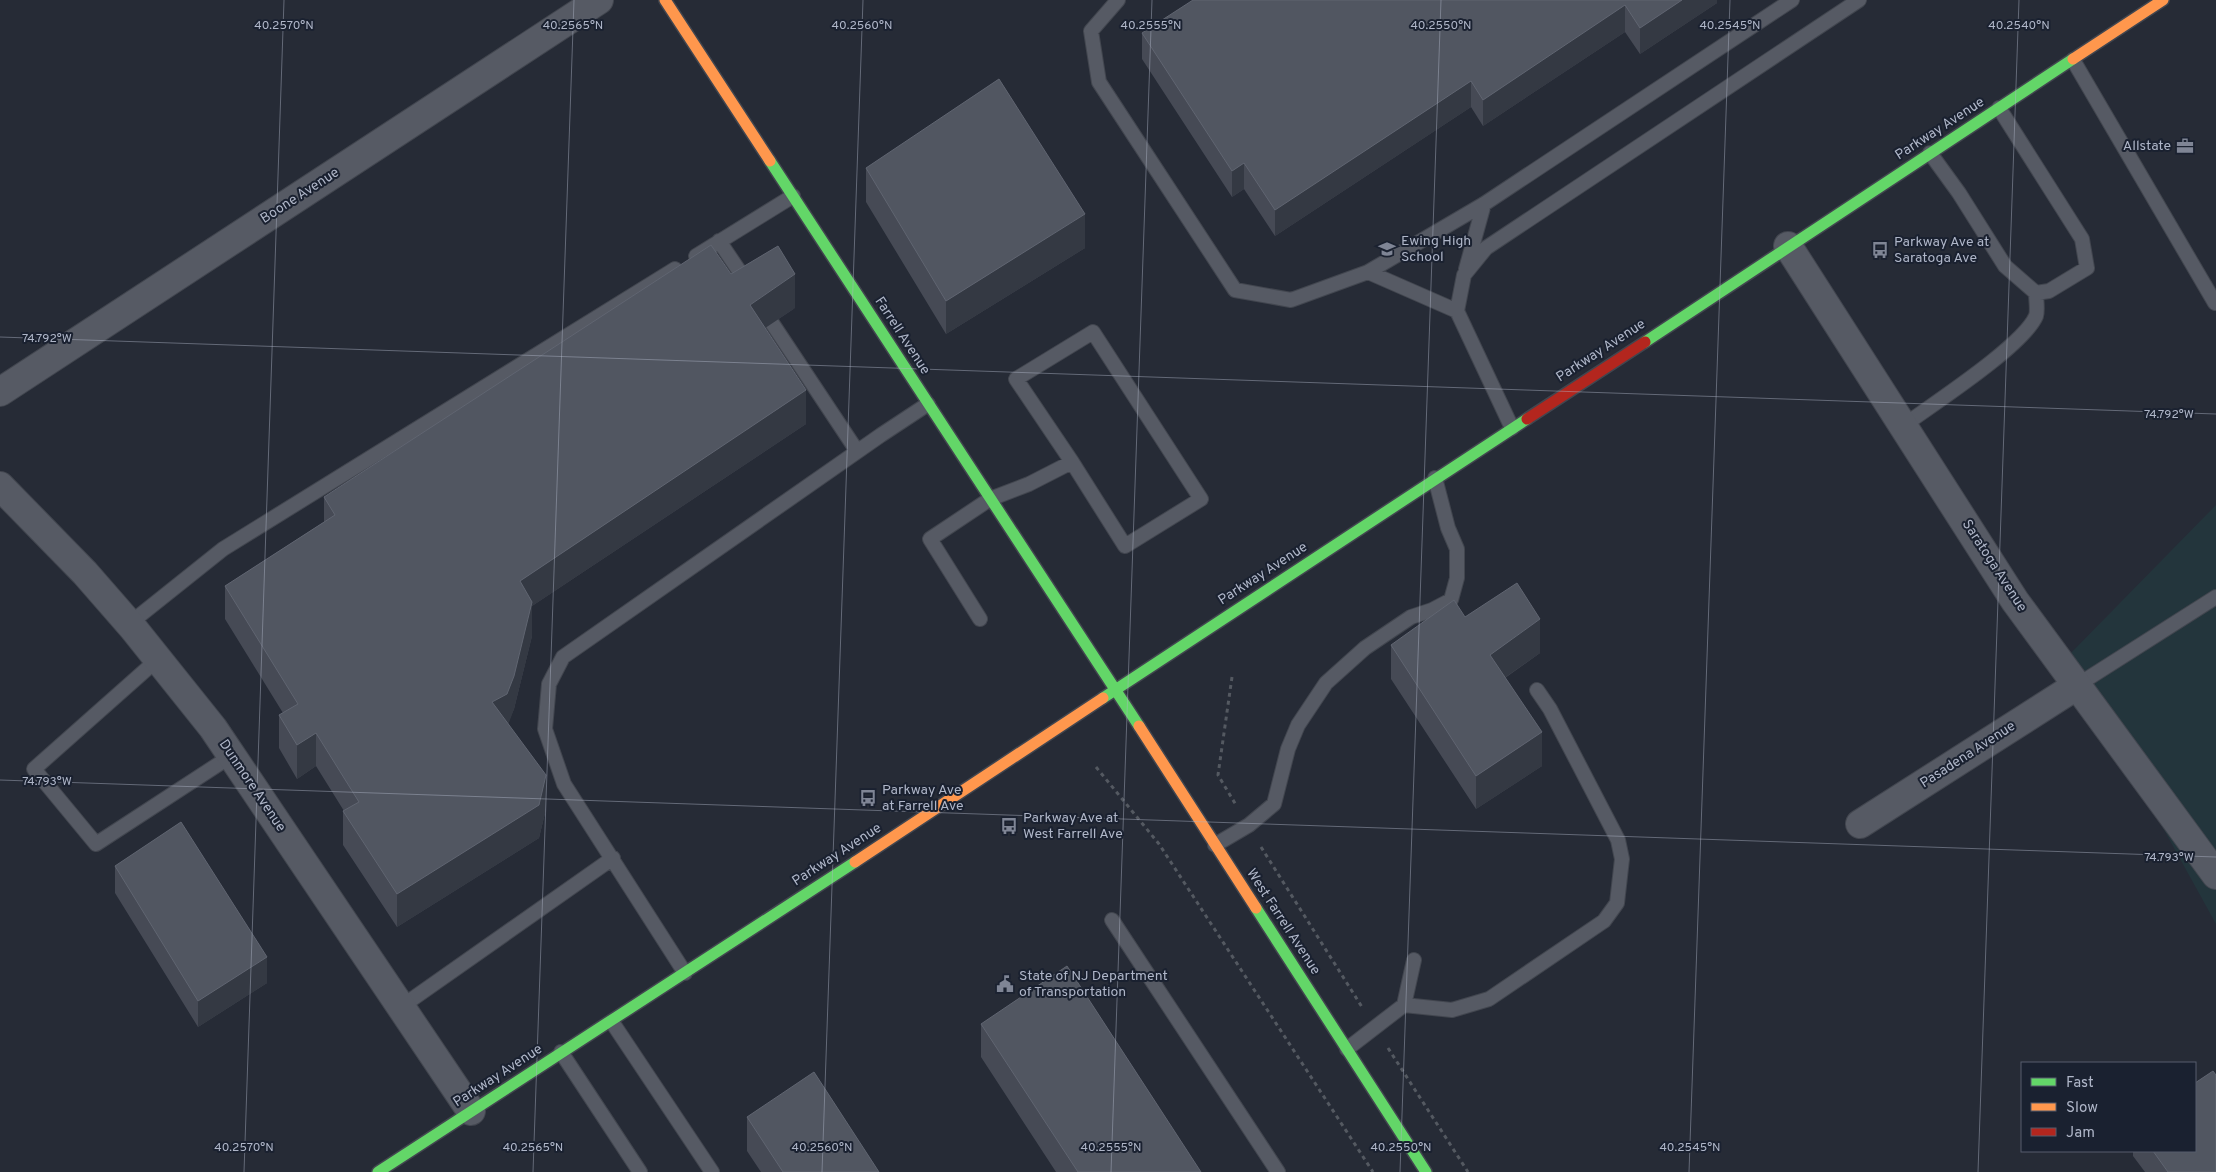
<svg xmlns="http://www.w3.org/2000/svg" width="2216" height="1172" viewBox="0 0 2216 1172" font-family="Overpass,sans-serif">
<rect width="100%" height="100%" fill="#262b36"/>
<path fill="#23353c" d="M2216,505V924L2068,656Z"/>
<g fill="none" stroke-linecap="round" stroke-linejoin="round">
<g stroke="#42464f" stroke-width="16">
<path id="lane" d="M1118,0L1091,31L1099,82L1235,290L1291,300L1368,272
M2073,60L2215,303
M1930,153L1959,193L2005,266L2036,293L2049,291L2087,268L2082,239L1999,108
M719,241L748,284
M696,256L793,196
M1466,269L1484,204
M1457,311L1368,272L1484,204L1792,0
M772,323L857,451
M1903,426C1933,404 2023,346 2036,316C2038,310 2036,300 2036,293
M1512,428L1457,311L1464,275L1486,248L1859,0
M980,619L930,539L990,499L1029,484L1072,462L1016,379L1093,332L1201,499L1125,546L1072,462
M129,624L223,549L675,269
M158,659L34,769L96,844L231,756
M2076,686L2216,597
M1215,845L1249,825L1274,804L1288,749L1298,725L1326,683L1365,648L1411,617L1432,610L1451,600L1457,578V549L1448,528L1435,478
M1112,920L1278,1172
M685,973L564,784L545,729L549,684L563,657L881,435L928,404
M1404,1005L1452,1010L1489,999L1604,921L1617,903L1622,859L1618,840L1550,709L1537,690
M401,1007L613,858
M612,1022L712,1172
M1347,1049L1404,1005L1414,960
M561,1052L640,1172"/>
</g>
<g stroke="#42464f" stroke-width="30">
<path id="street" d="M1788,246L2015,601L2216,875
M0,392L599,0
M0,486L85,573L133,628L213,728L471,1111
M1860,824L2076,686"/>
</g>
<g stroke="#42464f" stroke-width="14">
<path id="fast" d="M770,161L1139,726
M1645,342L2073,59
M1103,698L1527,419
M1256,908L1426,1172
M378,1172C537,1068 696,966 855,862"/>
</g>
<g stroke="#42464f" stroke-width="14">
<path id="slow" d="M665,0L770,161
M2073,59L2163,0
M1139,726L1256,908
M855,862L1103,698"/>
</g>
<g stroke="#42464f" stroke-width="14">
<path id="jam" d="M1527,419L1645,342"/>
</g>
<path stroke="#545961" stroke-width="3" stroke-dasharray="4 4" stroke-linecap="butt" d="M1232,677L1218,775L1236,805
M1096,767L1159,844L1373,1172
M1261,847L1362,1007
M1388,1048L1468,1172"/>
<use href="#lane" stroke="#565a64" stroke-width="14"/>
<use href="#street" stroke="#565a64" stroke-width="28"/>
<use href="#fast" stroke="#63d668" stroke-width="11"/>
<use href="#slow" stroke="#ff974d" stroke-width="11"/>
<use href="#jam" stroke="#b3261e" stroke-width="11"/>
</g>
<path fill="#464a55" d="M1717,0V3L1640,54L1625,32L1483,126L1471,107L1275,236L1244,189L1232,197L1142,59V33Z
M866,168L1085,248L946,334L866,202Z
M795,308L765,328L806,424L532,606V636L514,709L508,723L546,809L539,838L397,927L343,845V811H344L316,766L297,779L279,748V715L283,713L225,619V586L324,522V497Z
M1465,617L1540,653L1505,678L1542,766L1476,809L1391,679V645Z
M115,866L267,983L198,1027L115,893Z
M981,1024L1201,1172H1056L981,1057Z
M747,1117L879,1172H761L747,1151Z
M2133,1151H2195L2216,1172H2145L2133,1156Z"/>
<path fill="#343943" d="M1682,0H1717V3L1640,54V28Z
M1625,5V32L1483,126V100Z
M1471,81V107L1275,236V210Z
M1244,163V189L1232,197V171Z
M1085,214V248L946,334V301Z
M795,274V308L750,338V305Z
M806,390V424L532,606V636L514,709L507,728L492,702L520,581Z
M1540,619V653L1490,688V655Z
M1542,732V766L1476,809V776Z
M316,733V766L297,779V745Z
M546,775V809L539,838L397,927V894Z
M267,957V983L198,1027V1001Z"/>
<path fill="#515661" stroke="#606571" d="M1193,0H1682L1640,28L1625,5L1483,100L1471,81L1275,210L1244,163L1232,171L1142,33Z
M999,79L1085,214L946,301L866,168Z
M711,245L731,274L778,246L795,274L750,305L806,390L520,581L532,602L514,676L507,694L492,702L546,775L539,805L397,894L343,811L359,802L316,733L297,745L279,715L298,704L225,586L335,515L324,497Z
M1517,583L1540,619L1490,655L1542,732L1476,776L1391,645L1454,600L1465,617Z
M181,822L267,957L198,1001L115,866Z
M1067,966L1201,1172H1078L981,1024Z
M2213,1071L2216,1075V1172H2168L2153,1151H2195V1083Z
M814,1072L879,1172H783L747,1117Z"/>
<path fill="none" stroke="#afb6c8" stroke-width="1" stroke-opacity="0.45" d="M0,337L2216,414M0,780L2216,857M244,1172L284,0M533,1172L574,0M822,1172L863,0M1111,1172L1152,0M1400,1172L1441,0M1689,1172L1730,0M1978,1172L2019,0"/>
<defs>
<g id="office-bare" transform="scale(1.35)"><path d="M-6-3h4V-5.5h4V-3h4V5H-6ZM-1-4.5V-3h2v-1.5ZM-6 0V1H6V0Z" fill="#7f8595" stroke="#1a2130" stroke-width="2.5" paint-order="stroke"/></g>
<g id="school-bare" transform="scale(1.35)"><path d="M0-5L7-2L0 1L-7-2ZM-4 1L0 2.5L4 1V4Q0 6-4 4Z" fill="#7f8595" stroke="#1a2130" stroke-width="2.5" paint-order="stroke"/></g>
<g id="bus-bare" transform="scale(1.35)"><path d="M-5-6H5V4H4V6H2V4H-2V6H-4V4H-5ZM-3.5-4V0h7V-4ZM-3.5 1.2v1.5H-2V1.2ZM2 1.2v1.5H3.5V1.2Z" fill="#7f8595" stroke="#1a2130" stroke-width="2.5" paint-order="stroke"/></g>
<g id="civic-bare" transform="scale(1.35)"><path d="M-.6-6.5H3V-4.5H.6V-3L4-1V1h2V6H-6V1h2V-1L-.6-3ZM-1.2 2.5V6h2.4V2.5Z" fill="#7f8595" stroke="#1a2130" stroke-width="2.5" paint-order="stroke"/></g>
</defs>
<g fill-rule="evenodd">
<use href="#office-bare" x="2185" y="146"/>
<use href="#school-bare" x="1387" y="249"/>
<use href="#bus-bare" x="1880" y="250"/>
<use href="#bus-bare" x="868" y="798"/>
<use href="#bus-bare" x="1009" y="826"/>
<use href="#civic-bare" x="1005" y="984"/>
</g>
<g text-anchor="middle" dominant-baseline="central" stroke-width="4" stroke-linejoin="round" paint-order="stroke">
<g font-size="14" fill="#afb6c8" stroke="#1a2130">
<text transform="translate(1940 129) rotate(-33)">Parkway Avenue</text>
<text transform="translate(300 196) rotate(-33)">Boone Avenue</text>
<text transform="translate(902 336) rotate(57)">Farrell Avenue</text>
<text transform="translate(1601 351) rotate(-33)">Parkway Avenue</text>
<text transform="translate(1994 566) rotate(57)">Saratoga Avenue</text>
<text transform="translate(1263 574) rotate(-33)">Parkway Avenue</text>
<text transform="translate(1968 755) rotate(-33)">Pasadena Avenue</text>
<text transform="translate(252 786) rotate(56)">Dunmore Avenue</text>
<text transform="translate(837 855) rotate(-33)">Parkway Avenue</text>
<text transform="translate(1283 922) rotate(57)">West Farrell Avenue</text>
<text transform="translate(498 1076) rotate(-33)">Parkway Avenue</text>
</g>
<g font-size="14" fill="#afb6c8" stroke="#1a2130" text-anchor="start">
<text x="2171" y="146" text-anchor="end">Allstate</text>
<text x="1401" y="241">Ewing High<tspan x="1401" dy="16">School</tspan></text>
<text x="1894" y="242">Parkway Ave at<tspan x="1894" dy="16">Saratoga Ave</tspan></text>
<text x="882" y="790">Parkway Ave<tspan x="882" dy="16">at Farrell Ave</tspan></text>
<text x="1023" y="818">Parkway Ave at<tspan x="1023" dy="16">West Farrell Ave</tspan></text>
<text x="1019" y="976">State of NJ Department<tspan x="1019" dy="16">of Transportation</tspan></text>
</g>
</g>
<g font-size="12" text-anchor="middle" fill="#afb6c8" stroke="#1a2130" stroke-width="4" stroke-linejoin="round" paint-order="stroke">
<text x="284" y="29">40.2570°N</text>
<text x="573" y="29">40.2565°N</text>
<text x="862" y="29">40.2560°N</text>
<text x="1151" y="29">40.2555°N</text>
<text x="1441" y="29">40.2550°N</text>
<text x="1730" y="29">40.2545°N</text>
<text x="2019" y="29">40.2540°N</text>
<text x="47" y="342">74.792°W</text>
<text x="2169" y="418">74.792°W</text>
<text x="47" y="785">74.793°W</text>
<text x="2169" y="861">74.793°W</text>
<text x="244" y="1151">40.2570°N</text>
<text x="533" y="1151">40.2565°N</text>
<text x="822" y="1151">40.2560°N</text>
<text x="1111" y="1151">40.2555°N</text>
<text x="1401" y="1151">40.2550°N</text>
<text x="1690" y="1151">40.2545°N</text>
</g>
<rect x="2021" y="1062" width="175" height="90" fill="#1a2130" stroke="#565d6d"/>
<rect x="2031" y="1078" width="25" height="8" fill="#63d668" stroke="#565d6d"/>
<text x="2066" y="1087" font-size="15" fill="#afb6c8">Fast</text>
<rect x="2031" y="1103" width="25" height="8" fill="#ff974d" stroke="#565d6d"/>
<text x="2066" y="1112" font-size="15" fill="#afb6c8">Slow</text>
<rect x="2031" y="1128" width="25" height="8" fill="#b3261e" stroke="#565d6d"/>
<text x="2066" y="1137" font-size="15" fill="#afb6c8">Jam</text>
</svg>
